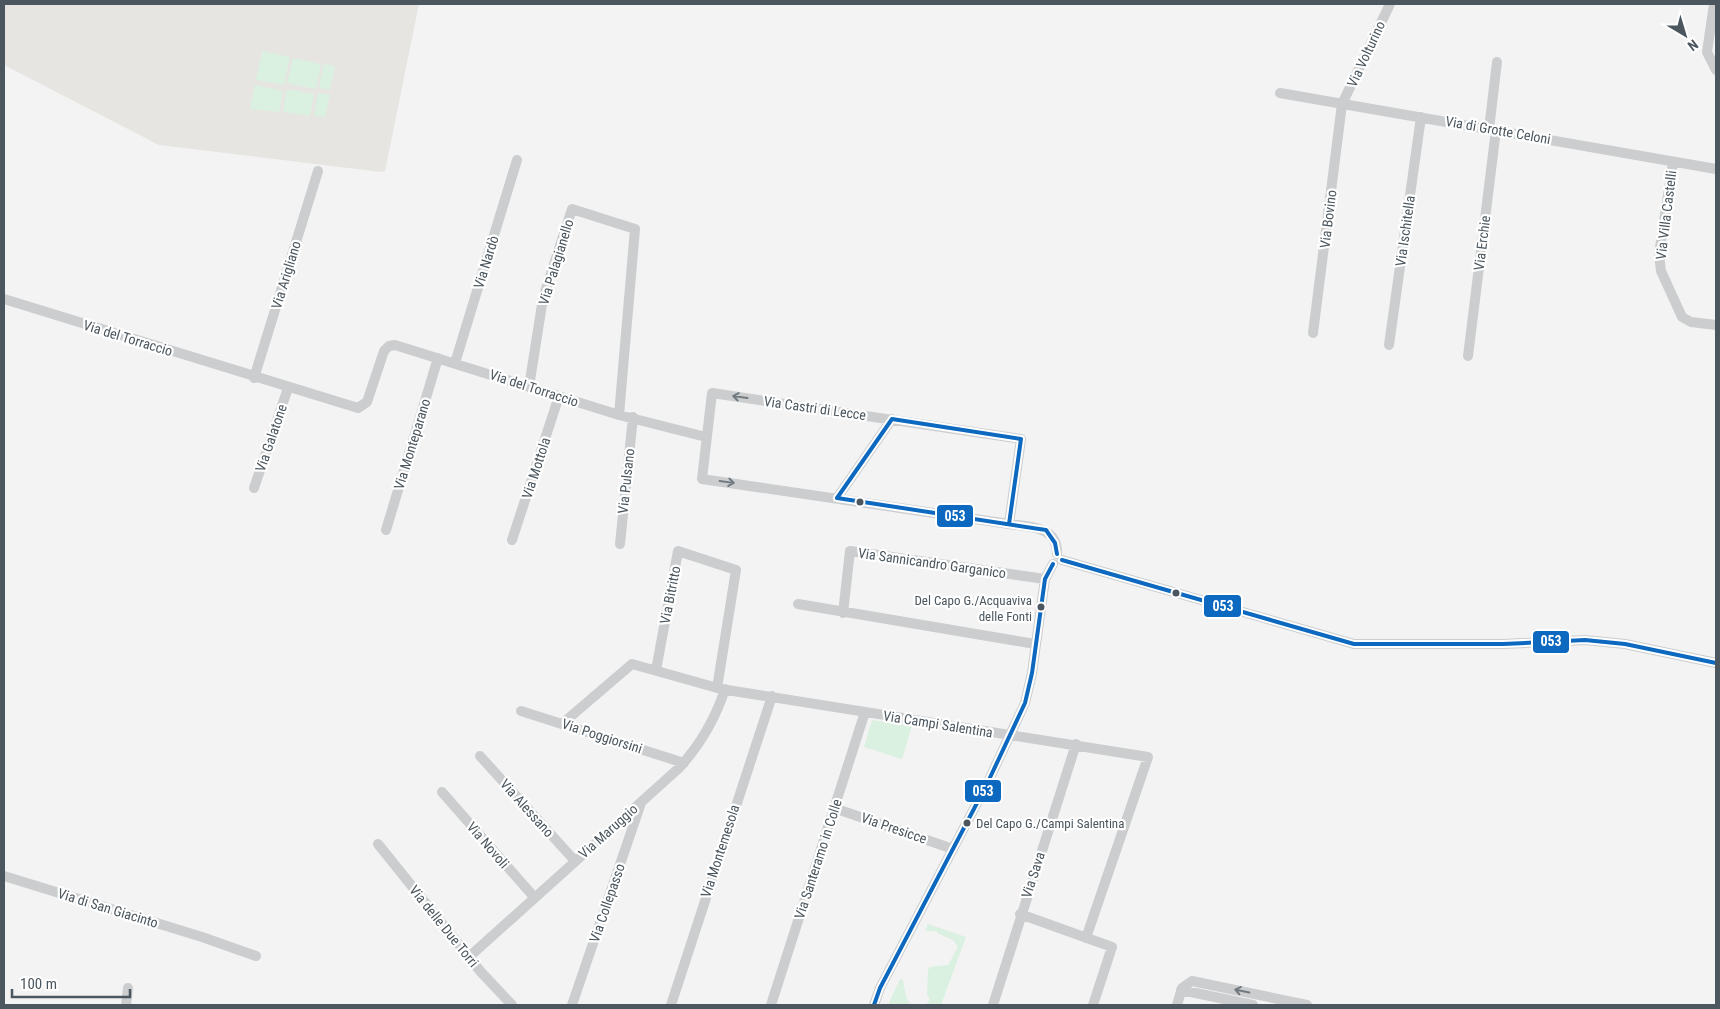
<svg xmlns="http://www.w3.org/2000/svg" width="1720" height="1009" viewBox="0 0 1720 1009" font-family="'Roboto Condensed',sans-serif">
<rect width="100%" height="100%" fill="#f3f3f3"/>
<path fill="#e7e5e1" d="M4,4H419L385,171L381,172L159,145L4,65Z"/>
<path fill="#daf0e0" d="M262,51L290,57L284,85L256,80Z
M293,58L321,64L316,89L287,83Z
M324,64L335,66L330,90L319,88Z
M255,85L283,91L279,112L250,109Z
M287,89L314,94L310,116L283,112Z
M318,93L330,95L325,117L314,116Z
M872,720L912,726L902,759L864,747Z
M928,924L966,937L941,1005H925L930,1000L927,994L928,970L930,967L948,965L958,947L953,940L937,933V931H925Z
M900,979L903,980L906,997L911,1005H888Z"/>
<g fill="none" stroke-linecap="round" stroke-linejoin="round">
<path stroke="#cbcdce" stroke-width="10" d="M1714,4L1707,52L1716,70
M1280,93L1716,169
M1489,129L1497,62
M1673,162L1659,254L1661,271L1682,317L1691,322L1716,325
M4,299L358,408L367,402L384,351L389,346L395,345L619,415L706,437
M1313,333L1342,104L1390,4
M1389,345L1421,117
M1468,356L1496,130
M455,363L517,160
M254,378L318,171
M529,387L543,298L572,209L635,229L619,415
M254,488L288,388
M837,498L892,419
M1009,524L1021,439L712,393L702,479L1009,524C1030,527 1058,526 1057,554
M386,530L438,358
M512,540L559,396
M620,544L633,417
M1062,560L1354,644H1503L1585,640L1625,644L1716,663
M798,604L1035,644
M843,613L850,551L1045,579
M656,670L678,551L736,570L717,688
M521,711L684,763
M563,723L632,664L721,689L1148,757L1086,938
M480,756L575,861
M442,792L534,897
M834,808L953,849
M378,844L481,972L512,1005
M4,876L202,937L256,956
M1020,914L1112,947L1093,1005
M469,957L679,768C701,744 715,720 725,689
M1181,990L1253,1005
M126,1005L128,988
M572,1005L641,803
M671,1005L772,696
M771,1005L865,712
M874,1005L880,988L987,784L1025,703L1032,673L1045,579L1053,564
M993,1005L1076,744
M1177,1005L1182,988L1192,981L1307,1005"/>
<g stroke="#fff" stroke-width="8">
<path id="bus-1" d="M892,419L1021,439
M837,498L1046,530L1055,543L1057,554
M837,498L892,419
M1009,524L1021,439
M1062,560L1354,644H1503L1585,640L1625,644L1716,663
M874,1005L880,988L987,784L1025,703L1032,673L1045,579L1053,564"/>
</g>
<use href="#bus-1" stroke="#0c69bf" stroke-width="4"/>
</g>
<defs><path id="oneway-shaft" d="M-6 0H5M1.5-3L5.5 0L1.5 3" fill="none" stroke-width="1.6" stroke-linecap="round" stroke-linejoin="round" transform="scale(1.25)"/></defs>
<g stroke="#717a80">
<use href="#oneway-shaft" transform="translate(740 397) rotate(-172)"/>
<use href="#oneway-shaft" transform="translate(727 482) rotate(8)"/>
<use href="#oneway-shaft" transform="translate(1242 991) rotate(-168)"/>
</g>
<g fill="#4b565e" stroke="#fff" stroke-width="2">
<circle cx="860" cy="502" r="4.5"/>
<circle cx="1176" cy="593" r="4.5"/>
<circle cx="1041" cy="607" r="4.5"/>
<circle cx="967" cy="823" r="4.5"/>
</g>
<g text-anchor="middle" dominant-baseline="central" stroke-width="4.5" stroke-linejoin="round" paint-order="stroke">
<g font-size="13" fill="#4b565e" stroke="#fff" text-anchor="end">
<text x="1032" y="600">Del Capo G./Acquaviva<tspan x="1032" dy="16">delle Fonti</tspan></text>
<text x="976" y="823" text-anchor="start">Del Capo G./Campi Salentina</text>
</g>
<g font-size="14" fill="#4b565e" stroke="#fff">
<text transform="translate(1366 54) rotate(-65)">Via Volturino</text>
<text transform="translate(1498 130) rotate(10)">Via di Grotte Celoni</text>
<text transform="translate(1666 215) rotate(-83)">Via Villa Castelli</text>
<text transform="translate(1328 219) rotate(-83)">Via Bovino</text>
<text transform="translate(1405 231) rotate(-82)">Via Ischitella</text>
<text transform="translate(1482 243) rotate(-83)">Via Erchie</text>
<text transform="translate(486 262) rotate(-73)">Via Nardò</text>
<text transform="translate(556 262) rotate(-73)">Via Palagianello</text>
<text transform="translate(286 275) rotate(-73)">Via Arigliano</text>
<text transform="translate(128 338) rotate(17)">Via del Torraccio</text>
<text transform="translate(534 388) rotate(18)">Via del Torraccio</text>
<text transform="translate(815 408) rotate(8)">Via Castri di Lecce</text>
<text transform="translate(271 438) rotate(-71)">Via Galatone</text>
<text transform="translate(412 444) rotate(-73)">Via Monteparano</text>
<text transform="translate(536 468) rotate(-72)">Via Mottola</text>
<text transform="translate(626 481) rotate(-84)">Via Pulsano</text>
<text transform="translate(932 563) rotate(8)">Via Sannicandro Garganico</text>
<text transform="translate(670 595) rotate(-79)">Via Bitritto</text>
<text transform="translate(938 724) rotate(9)">Via Campi Salentina</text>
<text transform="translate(602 736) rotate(18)">Via Poggiorsini</text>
<text transform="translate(527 808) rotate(48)">Via Alessano</text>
<text transform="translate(894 828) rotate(19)">Via Presicce</text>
<text transform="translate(608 831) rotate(-42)">Via Maruggio</text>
<text transform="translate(488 845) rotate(49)">Via Novoli</text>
<text transform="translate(720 851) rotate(-72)">Via Montemesola</text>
<text transform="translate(818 859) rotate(-72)">Via Santeramo in Colle</text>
<text transform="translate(1033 875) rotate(-72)">Via Sava</text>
<text transform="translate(607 903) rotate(-71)">Via Collepasso</text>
<text transform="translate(108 908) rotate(17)">Via di San Giacinto</text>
<text transform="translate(444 926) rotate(51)">Via delle Due Torri</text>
</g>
</g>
<g stroke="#fff" stroke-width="2">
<rect x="936" y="504" width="38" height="24" rx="5" fill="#0c69bf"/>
<rect x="1203" y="594" width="39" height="24" rx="5" fill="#0c69bf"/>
<rect x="1532" y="630" width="38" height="24" rx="5" fill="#0c69bf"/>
<rect x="964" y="779" width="38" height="24" rx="5" fill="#0c69bf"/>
</g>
<g font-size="14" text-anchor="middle" font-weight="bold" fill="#fff">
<text x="955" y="521">053</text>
<text x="1223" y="611">053</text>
<text x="1551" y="646">053</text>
<text x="983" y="796">053</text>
</g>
<rect width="1720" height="1009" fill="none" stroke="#4b565e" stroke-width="10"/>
<g transform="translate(1685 35) rotate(142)" stroke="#ffffff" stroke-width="4" paint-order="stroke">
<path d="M0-4L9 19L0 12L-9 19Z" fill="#4b565e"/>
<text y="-8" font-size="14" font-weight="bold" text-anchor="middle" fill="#4b565e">N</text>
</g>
<path d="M12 989v8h118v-8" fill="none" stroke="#4b565e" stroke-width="2.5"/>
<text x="20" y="989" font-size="15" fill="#4b565e" stroke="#ffffff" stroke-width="4" paint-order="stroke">100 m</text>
</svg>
